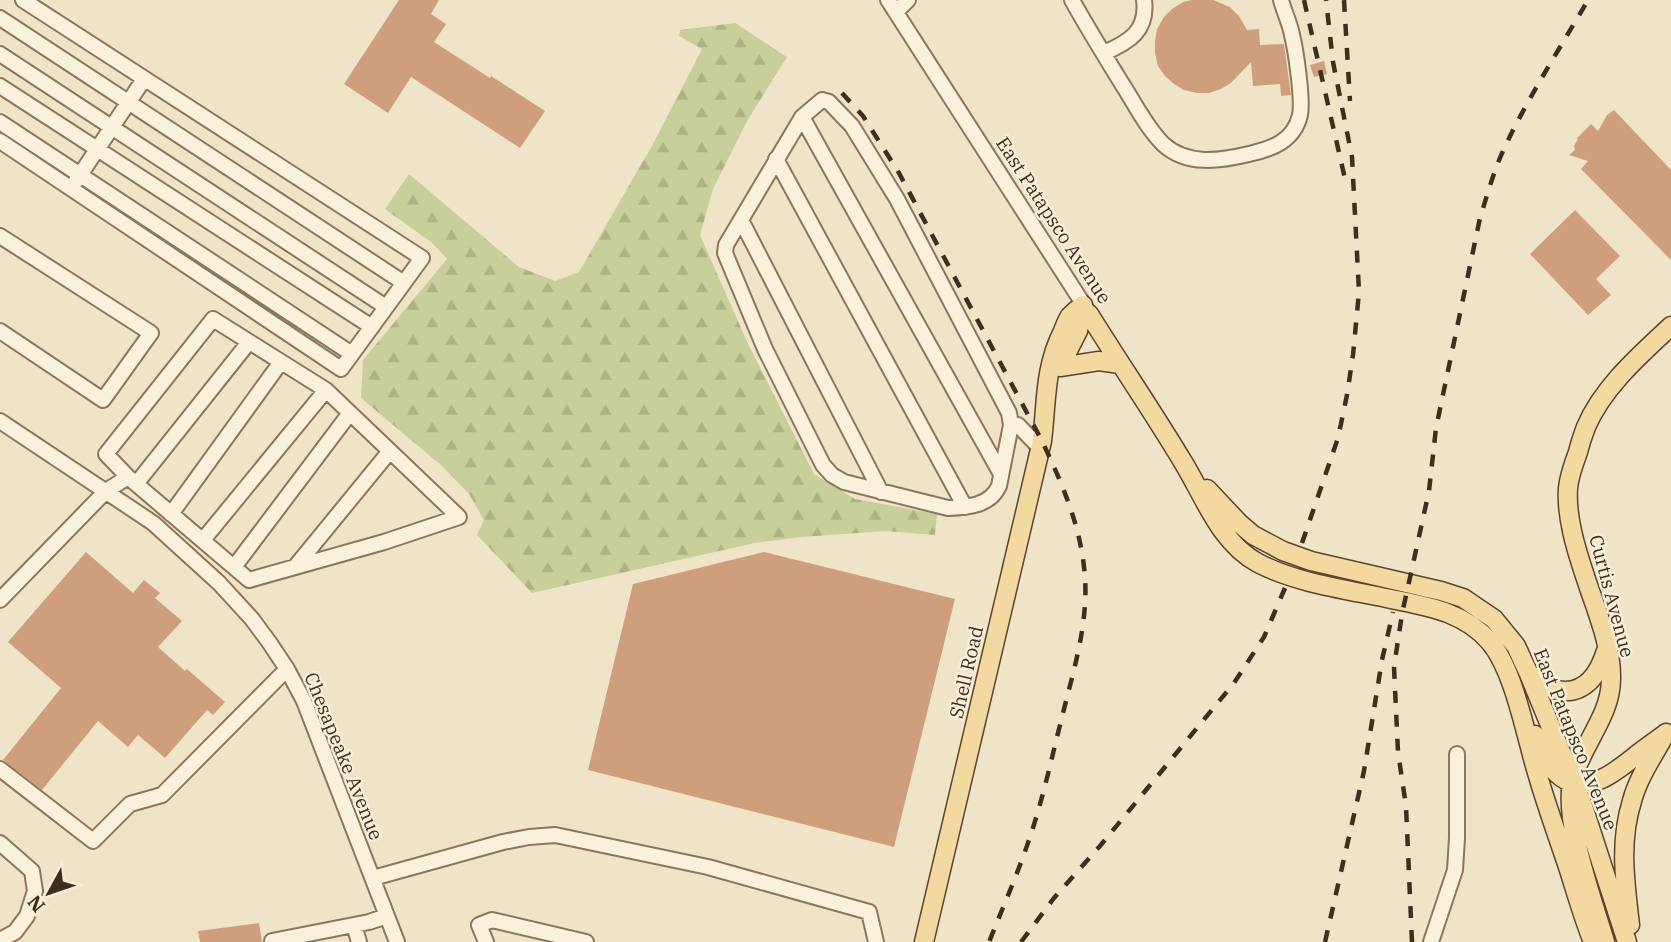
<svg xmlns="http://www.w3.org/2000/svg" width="1671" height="942" viewBox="0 0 1671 942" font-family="'IBM Plex Serif',serif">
<defs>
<pattern id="forest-firs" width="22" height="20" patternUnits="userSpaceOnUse" patternTransform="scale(1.75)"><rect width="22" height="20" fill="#c9cf9b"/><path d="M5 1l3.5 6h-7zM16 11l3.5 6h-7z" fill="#aeb285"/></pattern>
</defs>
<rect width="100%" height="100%" fill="#f0e4c8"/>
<path fill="url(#forest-firs)" d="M735,23L787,57L747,121L713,189L700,235L749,346L814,474L855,499L937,514L935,535L885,531L802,537L755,543L532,593L477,535L484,520L469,494L442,466L361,398L363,360L447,259L431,242L385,209L409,174L519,267L555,281L579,272L653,144L702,49L679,36L680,30Z"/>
<path fill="#cf9f7d" d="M399,0H439L431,14L446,24L434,42L490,78L491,76L545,111L520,148L411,77L388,113L344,84Z
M1191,0H1213L1230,7L1239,16L1247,30L1259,29L1260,45L1284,44L1291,95L1281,96L1280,84L1253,86L1251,62L1231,83L1221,89L1209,93H1197L1184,90L1174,84L1165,76L1158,66L1155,53V41L1157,29L1164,17L1172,9L1183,2Z
M1324,61L1327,74L1314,77L1310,65Z
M1614,110L1671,170V260L1581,169L1588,161L1569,155L1575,150L1574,146L1578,139L1577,138L1591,124L1598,131L1607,115Z
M1575,210L1620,256L1596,279L1611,295L1588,315L1530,254Z
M86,552L133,593L144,580L160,593L155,598L182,621L158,647L185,671L187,669L225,702L213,715L207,710L165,758L138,735L128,747L98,721L42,790L3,760L61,688L8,642Z
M764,552L955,599L894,847L588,770L633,584Z
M259,923L262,942H200L198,931Z"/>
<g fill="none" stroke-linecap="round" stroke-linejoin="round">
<g stroke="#8d765c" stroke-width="18">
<path id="minor" d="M888,0L1089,313
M1072,0C1088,29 1106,58 1124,87C1136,106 1147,128 1163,144C1187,166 1220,161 1249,154C1272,149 1294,141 1300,115C1303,100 1296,51 1292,35C1290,23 1284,12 1281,0
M896,12L908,0
M0,18L404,283
M1104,53C1129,42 1148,31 1144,0
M0,54L386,307
M0,86L372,327
M802,117L1001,474
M0,122L352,354
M0,141L341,369L422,258L23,0
M776,159L965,507
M76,181L144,79
M741,220L881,492
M0,236L151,333L103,400L0,331
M0,421L153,523L219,583L252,619L269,642L287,669L304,701L397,942
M1011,425L999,486C990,506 968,507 948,508L844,482L832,475L823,465L765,349L725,253L726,245L802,117L822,100L829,102L852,126L897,199L1009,413L1011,425H1018L1040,448
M136,484L249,342
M171,514L281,362
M203,540L326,390
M234,567L350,413
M295,567L390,451
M0,600L106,491L128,477L106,454L213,319L326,390L459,517L384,542L249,580L128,477
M0,769L93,841L130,804L162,795L287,669
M0,843L32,871L35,891L27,916L15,932L0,940
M373,878L503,842L529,837L555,835L708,867L869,912L876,942
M354,925L359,942
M272,941L369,922L387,916
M486,942L479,925L492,920L586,942
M1431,942L1455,870L1457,838V754"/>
</g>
<g stroke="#5b4430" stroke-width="21">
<path id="major" d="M1089,314C1120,364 1153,412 1183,462C1204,496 1220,543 1258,563C1298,584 1351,590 1396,600C1431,607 1465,613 1490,642C1515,672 1526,738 1538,776C1547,807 1558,837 1568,867C1576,892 1583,917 1593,942
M1060,366L1078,331L1083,305
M1060,367L1099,361L1120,364
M1207,489L1239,523L1253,535L1283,551L1311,561L1441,591L1463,598L1494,619L1516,646L1529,674L1582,803L1627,942
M1529,674C1539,680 1552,691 1564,691C1588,692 1600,670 1606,651
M1535,735C1541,750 1548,767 1561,777C1588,797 1619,769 1639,753C1648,746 1657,740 1666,733
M1630,925C1625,882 1619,842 1632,801C1638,778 1652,758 1663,738
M924,942L1042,441C1047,400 1044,369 1063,331C1065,326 1067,320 1070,316C1074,312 1079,308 1083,305
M1605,942C1593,900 1564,824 1572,782C1580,746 1611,717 1611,679C1612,646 1595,607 1585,576C1576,549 1566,517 1568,488C1569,476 1574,463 1578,452C1580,444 1583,435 1586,427C1603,387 1640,355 1671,326"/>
</g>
<use href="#minor" stroke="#faf1dc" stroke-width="14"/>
<use href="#major" stroke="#f3d9a0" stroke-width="18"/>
<path stroke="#3d2e20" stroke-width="4.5" stroke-dasharray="12 12" stroke-linecap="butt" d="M1304,0L1346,183
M1344,0L1350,101
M842,93L863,116L899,173L1042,441C1061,481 1079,522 1084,567C1090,615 1076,662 1064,709C1053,752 1044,795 1030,837C1018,873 1003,907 989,942
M1302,543L1338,438L1347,395L1353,355L1359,292L1352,157L1333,62L1326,0
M1021,942L1054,898L1100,846L1234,683L1264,637L1285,588
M1325,942L1364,771L1382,660L1393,612
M1412,942L1406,806L1398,752L1394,667L1402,614L1429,491L1436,428L1480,218C1487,196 1493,173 1503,151C1527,99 1559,50 1588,0"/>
</g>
<g text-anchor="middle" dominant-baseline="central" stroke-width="5" stroke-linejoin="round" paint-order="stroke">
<g font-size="19" fill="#3d2e20" stroke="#f7eed8">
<text transform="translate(1054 220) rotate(57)">East Patapsco Avenue</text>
<text transform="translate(1612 596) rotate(75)">Curtis Avenue</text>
<text transform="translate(966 672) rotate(-77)">Shell Road</text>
<text transform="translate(1576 739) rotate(68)">East Patapsco Avenue</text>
<text transform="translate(344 756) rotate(68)">Chesapeake Avenue</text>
</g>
</g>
<g transform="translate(49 893) rotate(230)" stroke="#f7eed8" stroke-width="5" paint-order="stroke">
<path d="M0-5L12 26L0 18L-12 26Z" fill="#3d2e20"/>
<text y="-10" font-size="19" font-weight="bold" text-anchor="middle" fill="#3d2e20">N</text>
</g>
</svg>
